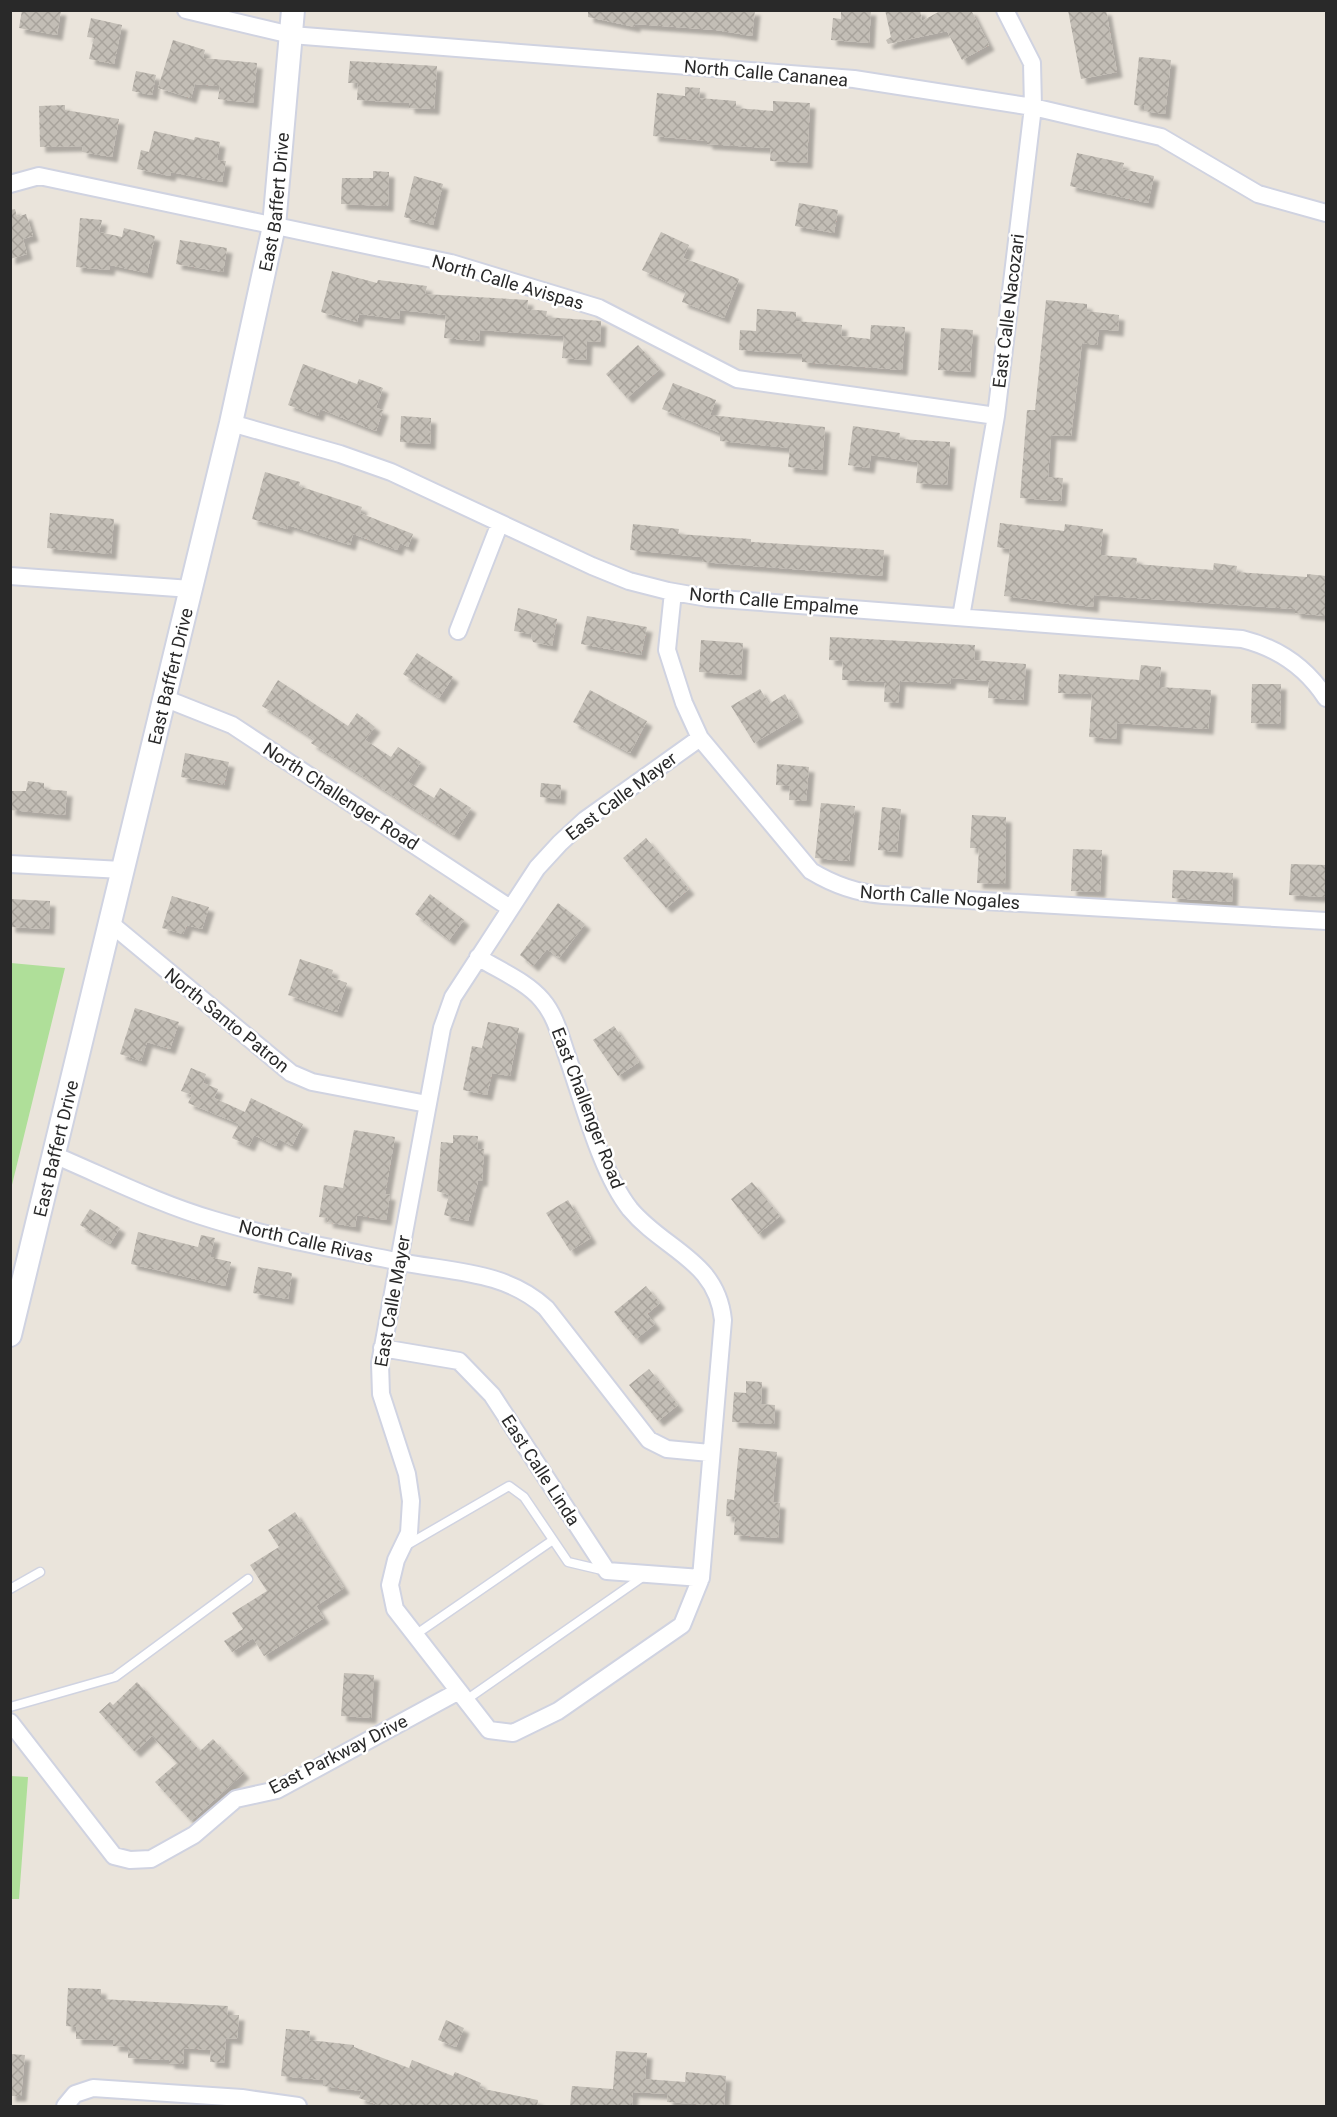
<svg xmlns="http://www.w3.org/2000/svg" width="1337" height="2117" viewBox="0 0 1337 2117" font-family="Roboto,sans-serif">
<defs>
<pattern id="building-cross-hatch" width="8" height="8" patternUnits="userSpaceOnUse" patternTransform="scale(1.5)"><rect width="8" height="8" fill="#c3beb6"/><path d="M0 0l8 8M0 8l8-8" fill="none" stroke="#a8a39c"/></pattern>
<filter id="shadow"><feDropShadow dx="5.5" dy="5.5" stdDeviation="1.5" flood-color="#0004"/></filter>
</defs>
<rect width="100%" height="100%" fill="#eae4db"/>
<path fill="#afdf99" d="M11,963L65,968L11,1189L10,963Z
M10,1776L28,1777L19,1899H11Z"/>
<path fill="url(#building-cross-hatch)" filter="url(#shadow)" d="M22,10H61L57,35L19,28Z
M588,10H755L752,36L716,30L635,24V27L588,17Z
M841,10H871L869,43L831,40L833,18L841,19Z
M885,10H920L922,21L942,10H971L989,45L962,60L947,31L888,44L886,40L891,37Z
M1068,10H1106L1117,72L1081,79Z
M91,18L122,25L114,64L89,59L94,38L87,37Z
M173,40L205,50L203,58L257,63L253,103L218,99L220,86L195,84L191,98L158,88Z
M1139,57L1171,60L1165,114L1144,111V106L1134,105Z
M350,61L437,66L434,109L409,108V103L357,100L358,83H348Z
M136,71L156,75L152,95L132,91Z
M685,87L700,88L699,98L736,101V108L773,111V101L810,103L807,163L770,161L771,148L707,144V141L653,136L657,93L685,96Z
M65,105V110L119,119L112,157L82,152L83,146L40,147L39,106Z
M154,131L194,140L195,137L220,142L217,160L226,161L222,182L171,172L170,176L137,169L141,150L149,152Z
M1077,153L1124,163L1122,169L1154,176L1148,203L1070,186Z
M373,171L389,172L388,206L341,204L342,178H373Z
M414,176L443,184L433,225L404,217Z
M799,203L838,210L834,233L795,226Z
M15,209L17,217L26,214L33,236L23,239L27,254L10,259V210Z
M80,218L102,220L99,232L122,237L124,228L155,236L147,273L110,265L109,270L76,267Z
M661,232L689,245L683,258L739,279L724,318L682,302L686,291L642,270Z
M180,240L227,248L223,272L176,264Z
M332,271L377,283L378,280L427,286L425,294L528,300L527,309L547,311L546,317L601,321L600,342L587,341L586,360L562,358L564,336L480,330L479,341L444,338L446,315L400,310L399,319L359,314L357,322L321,312Z
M1046,300L1087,304V311L1119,315L1118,331L1099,329L1097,345L1082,343L1071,436L1051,435L1048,477L1063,478L1061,501L1020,498L1027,410H1035Z
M757,309L796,312V321L842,325L841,336L870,339L871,325L905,327L902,370L802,362V354L739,350L740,330L756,331Z
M941,328L973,330L970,372L938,370Z
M638,345L660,369L627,398L606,374Z
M303,364L357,384L359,379L383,388L376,408L383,410L376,431L320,409L318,416L288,405Z
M673,383L716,400L710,415L825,427L822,470L788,467L790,448L720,441V433L662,409Z
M401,416L431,418L430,444L400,442Z
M853,426L900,433L899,439L950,442L947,485L916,483L918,462L871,455L869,468L848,465Z
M265,472L300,482L299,486L362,507L360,513L413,534L408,547L400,543L397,550L353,534L350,545L288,525L287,529L252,519Z
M50,513L114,519L111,554L47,548Z
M1000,523L1064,531L1065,524L1103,529L1100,555L1137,558L1136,564L1213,570L1214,563L1237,566L1236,572L1307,577V574L1326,576V616L1295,613V609L1094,595L1093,607L1004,596L1010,549L997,547Z
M633,524L679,529L678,534L751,539V542L884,550L882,576L702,562V557L630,550Z
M518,608L557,619L552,646L533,642L531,634L514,631Z
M587,616L647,627L641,655L581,644Z
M830,637L975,645L974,660L1026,664L1023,700L988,698L989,681L951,678L950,684L900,681L898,703L884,702L885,682L842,680L843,661L829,660Z
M701,640L743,643L741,675L699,672Z
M417,653L453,677L439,698L403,674Z
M1141,665L1161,667L1159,687L1211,690L1208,729L1117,723L1116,739L1089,737L1092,694L1058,693L1059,674L1139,680Z
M278,680L348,726L357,713L375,727L365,740L391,757L398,747L421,762L408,782L434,798L440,788L471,808L454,835L311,743L314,739L262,706Z
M1252,684H1281L1280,724L1251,723Z
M760,689L769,704L785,694L798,717L754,743L731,706Z
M590,690L647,721L630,753L573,722Z
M185,753L229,762L224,785L181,777Z
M777,764L809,767L806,801L789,800L790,786L776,785Z
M28,781L44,783V789L67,791L65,815L10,810V791H26Z
M541,783L561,785L560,799L540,797Z
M821,803L855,806L849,861L815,858Z
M882,807L901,809L897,852L878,850Z
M972,815L1006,817L1005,884L977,883L979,848H970Z
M646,838L689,889L666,908L623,858Z
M1073,849L1102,850L1100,892L1071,891Z
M1291,864L1326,865V897L1289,895Z
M1173,870L1233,873L1232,902L1172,898Z
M430,894L464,920L449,940L415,914Z
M172,896L209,907L202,929L187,925L183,934L162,928Z
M10,899L50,901L49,929L10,927Z
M558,903L585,924L559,958L547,949L533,966L520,955Z
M300,959L333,970L331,977L347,983L337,1012L288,995Z
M135,1008L179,1022L170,1049L147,1042L141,1061L120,1054Z
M488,1022L519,1028L510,1076L492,1073L487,1095L463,1090L472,1046L482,1048Z
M614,1026L639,1062L618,1076L593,1040Z
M191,1068L206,1074L203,1083L218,1089L214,1098L245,1112L251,1098L303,1124L292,1146L279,1139L276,1146L254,1135L249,1146L232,1138L239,1124L188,1103L192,1095L181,1091Z
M354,1130L395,1137L385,1194L390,1195L386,1220L357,1215L355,1227L327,1222L328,1218L319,1217L324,1185L343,1188Z
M453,1135L478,1136L477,1149H484L482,1181H478L468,1221L444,1215L449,1195L437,1191L441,1142L453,1143Z
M752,1182L780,1216L758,1234L731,1199Z
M568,1200L591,1238L570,1251L546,1213Z
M90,1209L120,1228L110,1244L80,1225Z
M138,1232L198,1247L201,1235L215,1238L210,1257L231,1262L225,1286L131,1264Z
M258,1267L292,1273L288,1299L253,1293Z
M646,1286L660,1303L647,1314L655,1324L636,1339L614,1312Z
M649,1369L678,1405L658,1421L629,1385Z
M746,1381L762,1382L761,1404L775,1405L774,1424L732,1422L734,1392L746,1393Z
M739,1448L777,1452L773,1502L780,1503L778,1538L734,1535L735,1517L726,1516L727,1499L734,1500Z
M295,1512L344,1588L316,1606L324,1618L264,1656L253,1638L232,1652L224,1641L243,1629L232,1613L267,1591L250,1565L279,1547L268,1530Z
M344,1673L374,1675L371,1718L341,1716Z
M137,1682L200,1751L213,1739L244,1773L191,1821L155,1782L177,1763L152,1736L135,1752L99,1712L110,1702L113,1705Z
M68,1988L101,1989V1999L228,2006L227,2015H239L237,2039L226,2038L224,2063L210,2062L211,2050L184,2048L183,2064L169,2063V2060L128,2058V2047L113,2046L114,2040L76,2039V2027L66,2026Z
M446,2020L464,2028L456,2047L438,2040Z
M286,2029L310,2031L309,2040L354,2045V2047L409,2068L412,2060L453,2076L455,2072L481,2083L479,2088L538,2100L537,2106H381L359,2098L362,2091L323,2086V2080L281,2076Z
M616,2051L647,2053L645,2079L685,2082L686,2072L726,2076L724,2106L667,2102L668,2094L633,2092L632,2106H570L572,2086L613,2089Z
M10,2054L25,2055L21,2096H10Z"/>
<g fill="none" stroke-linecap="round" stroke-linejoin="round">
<g stroke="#d0d3e1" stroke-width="11">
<path id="lane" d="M407,1545L509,1486L524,1497L568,1562L606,1571
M10,1589L40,1572
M415,1635L553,1540
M466,1700L644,1576
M10,1707L115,1677L248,1579"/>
</g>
<g stroke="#d0d3e1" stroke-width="20">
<path id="street" d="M186,10L291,35L854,79L1033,107L1161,137L1258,194L1326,213
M10,184L39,176L451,263L599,308L737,379L996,416
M231,423L340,454L391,472L592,566L629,581L668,591L708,598L1242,639C1278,648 1306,667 1326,698
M10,576L191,589
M673,592L667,650L684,703L700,738L811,871C834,885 856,893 883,895L1326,921
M961,617L996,416L1033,107L1032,63L1005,10
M458,631L500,523
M164,698L232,725L510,908
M10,864L122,870
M110,923L291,1073L312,1082L427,1104
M478,957C498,970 526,981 542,1000C555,1015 560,1035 566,1053C583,1100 600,1171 630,1209C664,1250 717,1260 723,1320L701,1578L682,1625L558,1711L513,1733L489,1730L395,1609L390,1585L396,1560L409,1533L411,1501L407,1474L381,1394L380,1363L442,1028L453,997L537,868L560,843L585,820L700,738
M54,1155C106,1177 159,1204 214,1220C273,1238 336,1249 396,1261C448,1272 505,1270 546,1308L649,1440L667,1449L710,1453
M382,1348L459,1361L492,1395L607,1571L701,1578
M10,1722L114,1856L130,1860L151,1859L194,1835L236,1799L277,1790L459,1691
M65,2106L75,2094L93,2088L242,2098L298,2106"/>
</g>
<g stroke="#d0d3e1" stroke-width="26">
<g id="secondary">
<path id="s1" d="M10,1335L231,423L274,226L293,10"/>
</g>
</g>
<use href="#lane" stroke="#fff" stroke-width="8"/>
<use href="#street" stroke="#fff" stroke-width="16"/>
<use href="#secondary" stroke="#fff" stroke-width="22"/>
</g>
<g text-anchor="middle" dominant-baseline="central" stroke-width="5" stroke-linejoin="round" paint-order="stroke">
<g font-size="18" fill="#292929" stroke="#fff">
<text transform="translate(766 73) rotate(5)">North Calle Cananea</text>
<text stroke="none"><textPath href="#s1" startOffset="1164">East Baffert Drive</textPath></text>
<text transform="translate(508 282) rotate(16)">North Calle Avispas</text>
<text transform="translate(1008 311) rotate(-83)">East Calle Nacozari</text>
<text transform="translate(774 601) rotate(5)">North Calle Empalme</text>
<text stroke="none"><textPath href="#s1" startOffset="678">East Baffert Drive</textPath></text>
<text transform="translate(341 796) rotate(33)">North Challenger Road</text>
<text transform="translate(621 796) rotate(-37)">East Calle Mayer</text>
<text transform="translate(940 897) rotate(4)">North Calle Nogales</text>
<text transform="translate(227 1020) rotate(39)">North Santo Patron</text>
<text transform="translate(588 1108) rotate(69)">East Challenger Road</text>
<text stroke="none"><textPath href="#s1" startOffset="192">East Baffert Drive</textPath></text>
<text transform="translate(306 1241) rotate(13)">North Calle Rivas</text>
<text transform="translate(392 1301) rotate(-80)">East Calle Mayer</text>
<text transform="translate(541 1470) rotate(57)">East Calle Linda</text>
<text transform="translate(338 1754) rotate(-27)">East Parkway Drive</text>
</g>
</g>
<rect width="1337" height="2117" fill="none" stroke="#292929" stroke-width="24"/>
</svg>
